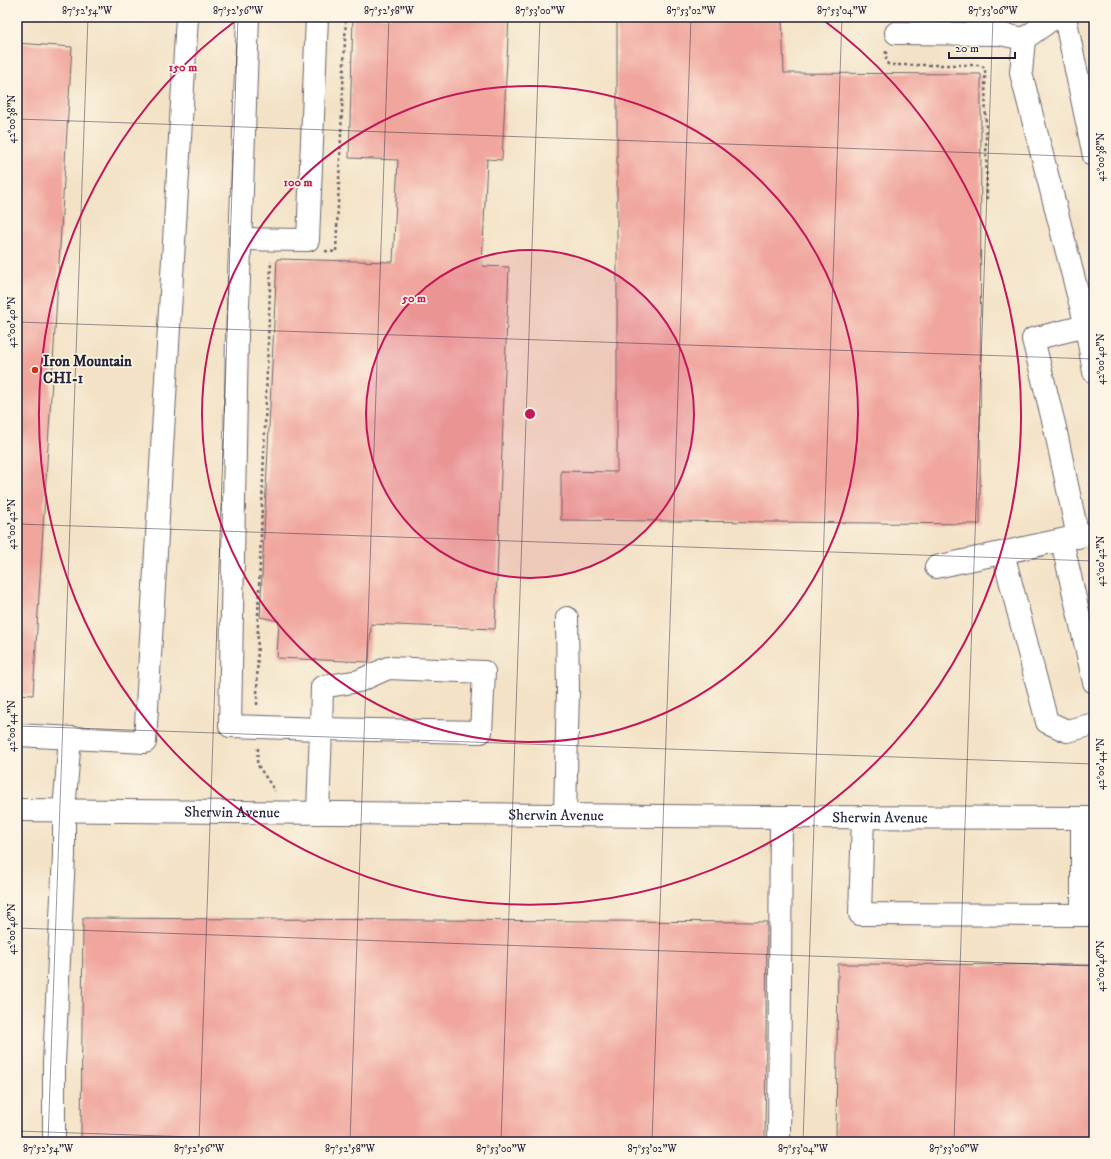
<svg xmlns="http://www.w3.org/2000/svg" width="1111" height="1159" viewBox="0 0 1111 1159" font-family="'IM FELL DW Pica',serif">
<rect width="100%" height="100%" fill="#fcf5e5"/>
<filter id="ink" filterUnits="userSpaceOnUse"><feTurbulence type="fractalNoise" baseFrequency=".025" numOctaves="2"/><feDisplacementMap in="SourceGraphic" scale="8" xChannelSelector="R" yChannelSelector="G"/><feConvolveMatrix kernelMatrix="1 2 1 2 8 2 1 2 1" color-interpolation-filters="sRGB"/></filter>
<filter id="wash" filterUnits="userSpaceOnUse"><feTurbulence type="fractalNoise" baseFrequency=".012" numOctaves="4" result="noise"/><feDisplacementMap in="SourceGraphic" scale="16" xChannelSelector="R" yChannelSelector="G"/><feGaussianBlur stdDeviation="0.9" result="paint"/><feColorMatrix in="noise" values="0 0 0 0 0 0 0 0 0 0 0 0 0 0 0 0 0 1.4 0 .05"/><feComposite in="paint" operator="in"/></filter>
<g filter="url(#wash)">
<rect width="100%" height="100%" fill="#f3e2c6"/>
<g id="blocks">
<path fill="#f0a59d" d="M353,17H509L502,160L487,159L482,266L509,267L495,629L371,624L369,662L277,658L279,621L260,617L277,259L393,262L398,160L349,158Z
M617,17H782L784,73L981,74L980,524L561,520V471L617,472Z
M17,43L72,47L33,695L17,694Z
M83,918L767,922L765,1142H81Z
M838,964L1094,965V1142H836Z"/>
</g>
</g>
<g filter="url(#ink)">
<use href="#blocks" fill-opacity="0" stroke="#6b656c" stroke-width="1"/>
<g fill="none" stroke-linecap="round" stroke-linejoin="round">
<g stroke="#6b656c" stroke-width="24">
<g id="minor">
<path d="M248,17L237,336L230,726L321,729L318,813"/>
<path d="M1055,17L1024,39L1021,73L1086,326L1094,372"/>
<path d="M1065,17L1094,156"/>
<path d="M896,33L1000,34L1024,39"/>
<path d="M240,239L308,240L317,17"/>
<path d="M1078,537L1055,428L1033,339L1094,324"/>
<path d="M1062,541L1094,682"/>
<path d="M1003,553L1047,722L1067,731L1094,724"/>
<path d="M936,567L1094,533"/>
<path d="M388,668L484,672L481,732L321,729L322,687L359,681Z"/>
<path d="M17,735L145,742L187,17"/>
<path id="s1" d="M17,810L781,817L1094,818"/>
<path d="M565,814L568,691L567,618"/>
<path d="M863,817L860,914L1094,915"/>
<path d="M1082,915V818"/>
<path d="M54,1142V1063L64,855V811L70,738"/>
<path d="M779,1142L781,817"/>
</g>
</g>
<path stroke="#6b656c" stroke-width="2.5" stroke-dasharray="3 3" stroke-linecap="butt" d="M886,51V62L888,64L892,65H980L985,68L987,202
M325,251L336,252L346,17
M257,705L258,615L271,261
M258,748L257,764L275,791"/>
<use href="#minor" stroke="#fff" stroke-width="22"/>
</g>
</g>
<path fill="none" stroke="#22223b" stroke-width="1" stroke-opacity="0.45" d="M17,119L1094,157M17,322L1094,359M17,524L1094,561M17,726L1094,764M17,928L1094,966M17,1131L339,1142M48,1142L88,17M199,1142L238,17M350,1142L389,17M501,1142L540,17M652,1142L691,17M803,1142L842,17M954,1142L993,17"/>
<circle cx="530" cy="414" r="164" fill="#c2185b" fill-opacity=".12"/>
<g fill="none" stroke="#c2185b" stroke-width="2">
<circle cx="530" cy="414" r="164"/>
<circle cx="530" cy="414" r="328"/>
<path d="M822 19A491 491 0 1 1 238 19"/>
</g>
<circle fill="#c8321e" stroke="#fcf5e5" stroke-width="1.5" cx="35" cy="370" r="4"/>
<g text-anchor="middle" dominant-baseline="central" stroke-width="3.5" stroke-linejoin="round" paint-order="stroke">
<g font-size="15" font-weight="bold" fill="#22223b" stroke="#fcf5e5" text-anchor="start">
<text x="43" y="361">Iron Mountain<tspan x="43" dy="17">CHI-1</tspan></text>
</g>
<g font-size="15" fill="#22223b" stroke="#fcf5e5">
<text stroke="none"><textPath href="#s1" startOffset="215">Sherwin Avenue</textPath></text>
<text stroke="none"><textPath href="#s1" startOffset="539">Sherwin Avenue</textPath></text>
<text stroke="none"><textPath href="#s1" startOffset="863">Sherwin Avenue</textPath></text>
</g>
</g>
<circle cx="530" cy="414" r="6" fill="#c2185b" stroke="#fcf5e5" stroke-width="2"/>
<g font-size="12" text-anchor="middle" font-weight="bold" fill="#c2185b" stroke="#fcf5e5" stroke-width="3.5" stroke-linejoin="round" paint-order="stroke">
<text x="183" y="71">150 m</text>
<text x="298" y="186">100 m</text>
<text x="414" y="302">50 m</text>
</g>
<rect width="1111" height="1159" fill="none" stroke="#fcf5e5" stroke-width="44"/>
<path d="M949 52v6h66v-6" fill="none" stroke="#22223b" stroke-width="2"/>
<text x="955" y="52" font-size="12" fill="#22223b" stroke="#fcf5e5" stroke-width="3" paint-order="stroke">20 m</text>
<rect x="22" y="22" width="1067" height="1115" fill="none" stroke="#22223b" stroke-width="1.5"/>
<g font-size="10" text-anchor="middle" fill="#22223b">
<text x="87" y="14">87°52'54"W</text>
<text x="238" y="14">87°52'56"W</text>
<text x="389" y="14">87°52'58"W</text>
<text x="540" y="14">87°53'00"W</text>
<text x="691" y="14">87°53'02"W</text>
<text x="842" y="14">87°53'04"W</text>
<text x="993" y="14">87°53'06"W</text>
<text transform="translate(11 119) rotate(-90)" y="4">42°00'38"N</text>
<text transform="translate(1100 157) rotate(-90)" y="4">42°00'38"N</text>
<text transform="translate(11 322) rotate(-90)" y="4">42°00'40"N</text>
<text transform="translate(1100 359) rotate(-90)" y="4">42°00'40"N</text>
<text transform="translate(11 524) rotate(-90)" y="4">42°00'42"N</text>
<text transform="translate(1100 561) rotate(-90)" y="4">42°00'42"N</text>
<text transform="translate(11 726) rotate(-90)" y="4">42°00'44"N</text>
<text transform="translate(1100 764) rotate(-90)" y="4">42°00'44"N</text>
<text transform="translate(11 929) rotate(-90)" y="4">42°00'46"N</text>
<text transform="translate(1100 966) rotate(-90)" y="4">42°00'46"N</text>
<text x="48" y="1152">87°52'54"W</text>
<text x="199" y="1152">87°52'56"W</text>
<text x="350" y="1152">87°52'58"W</text>
<text x="501" y="1152">87°53'00"W</text>
<text x="652" y="1152">87°53'02"W</text>
<text x="803" y="1152">87°53'04"W</text>
<text x="954" y="1152">87°53'06"W</text>
</g>
</svg>
